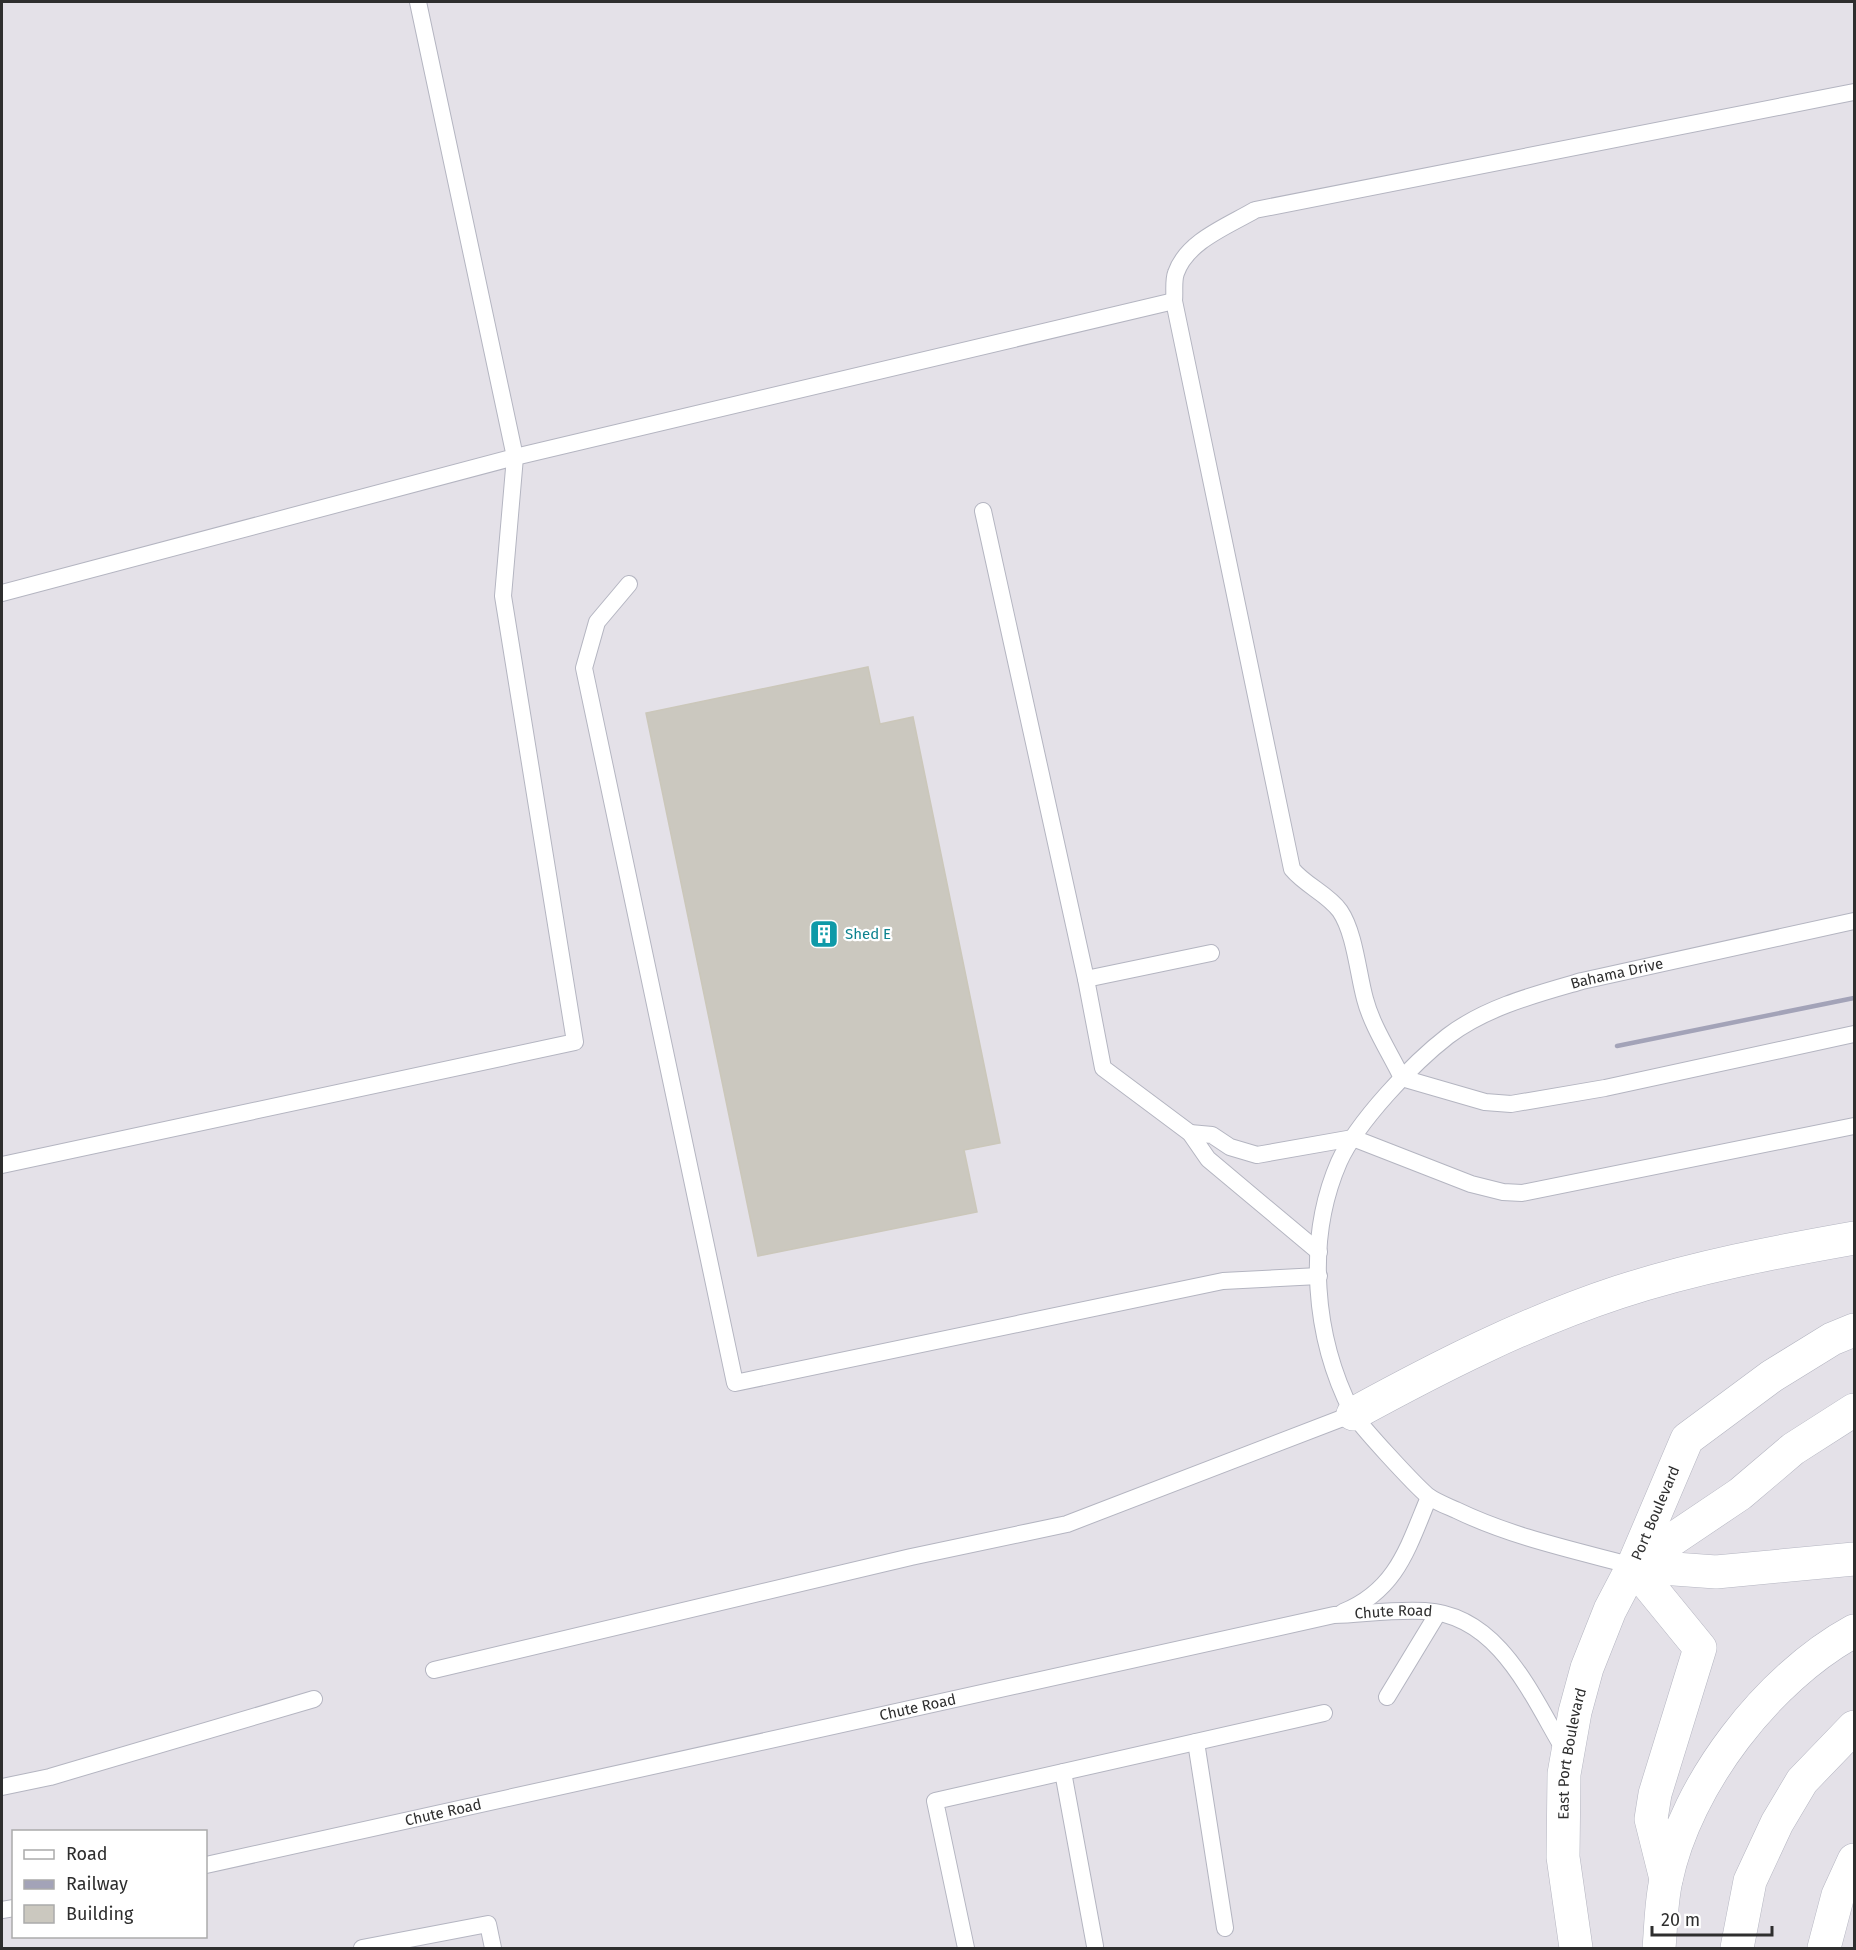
<svg xmlns="http://www.w3.org/2000/svg" width="1856" height="1950" viewBox="0 0 1856 1950" font-family="'Fira Sans',sans-serif">
<rect width="100%" height="100%" fill="#efeae1"/>
<path fill="#e4e1e8" fill-rule="evenodd" d="M2,2H1854V1948H2ZM14,1832H206V1936H14Z"/>
<path fill="#cbc8bf" stroke="#cbc7ba" stroke-width="1.5" d="M868,667L880,724L913,717L1000,1143L964,1150L977,1212L758,1256L646,713Z"/>
<g fill="none" stroke-linecap="round" stroke-linejoin="round">
<g stroke="#b4b5c1" stroke-width="18">
<g id="lane">
<path d="M1854,92L1255,210C1228,226 1187,241 1176,273C1173,281 1175,292 1174,301L1292,869C1306,886 1328,894 1340,911C1355,933 1358,974 1365,999C1372,1026 1390,1053 1402,1078L1485,1102L1511,1104L1605,1088L1854,1034"/>
<path d="M983,511L1086,979"/>
<path d="M629,584L597,622L584,668L735,1383L1223,1281L1319,1276"/>
<path d="M2,593L515,457L418,2"/>
<path d="M1211,953L1086,979L1103,1068L1190,1133L1208,1159L1319,1252"/>
<path d="M1190,1133L1212,1135L1230,1147L1257,1155L1353,1138L1471,1184L1503,1192L1522,1193L1854,1126"/>
<path d="M2,1165L575,1042L503,596L515,457L1174,301"/>
<path id="s1" d="M1633,1566C1573,1550 1512,1537 1456,1510C1447,1506 1436,1502 1428,1496C1415,1485 1359,1425 1352,1412C1314,1338 1305,1240 1339,1162C1357,1122 1413,1063 1448,1036C1486,1007 1537,994 1582,981L1854,921"/>
<path d="M1343,1612C1397,1590 1408,1547 1429,1497"/>
<path d="M434,1670L911,1557L1067,1524L1353,1414"/>
<path d="M1387,1697L1438,1613"/>
<path d="M1196,1742L1225,1928"/>
<path d="M1063,1772L1095,1946"/>
<path d="M2,1787L50,1777L314,1699"/>
<path id="s2" d="M206,1865L1334,1615C1363,1614 1395,1609 1425,1611C1500,1615 1532,1697 1566,1753"/>
<path d="M2,1910L14,1908"/>
<path d="M362,1948L488,1924L493,1948"/>
<path d="M966,1948L935,1801L1324,1713"/>
</g>
</g>
<g stroke="#b4b5c1" stroke-width="34">
<g id="secondary">
<path d="M1353,1414C1439,1367 1525,1323 1619,1292C1696,1267 1775,1252 1854,1238"/>
<path d="M1633,1566L1700,1648L1655,1794L1651,1819L1666,1879"/>
<path d="M1633,1566L1740,1494L1793,1449L1854,1410"/>
<path d="M1633,1566L1716,1572L1854,1559"/>
<path id="s3" d="M1576,1948L1563,1857L1564,1774L1575,1712L1587,1668L1610,1610L1633,1566L1687,1439L1772,1376L1832,1339L1854,1330"/>
<path d="M1659,1948C1661,1926 1661,1902 1666,1880C1686,1784 1768,1678 1854,1631"/>
<path d="M1737,1948L1750,1881L1777,1823L1802,1781L1854,1727"/>
<path d="M1824,1948L1838,1895L1854,1860"/>
</g>
</g>
<use href="#lane" stroke="#fff" stroke-width="16"/>
<use href="#secondary" stroke="#fff" stroke-width="33"/>
<path stroke="#a3a3b8" stroke-width="4.5" d="M1617,1046L1854,998"/>
</g>
<defs>
<g id="building-square" transform="scale(1.5)"><rect x="-9" y="-9" width="18" height="18" rx="4" fill="#0f9aa8" stroke="#fff"/><path d="M-4-6H4V6H1V3H-1V6H-4ZM-2.5-4.3h1.7v1.8h-1.7ZM.8-4.3h1.7v1.8H.8ZM-2.5-1h1.7V.8h-1.7ZM.8-1h1.7V.8H.8Z" fill="#fff"/></g>
</defs>
<g fill-rule="evenodd">
<use href="#building-square" x="824" y="934"/>
</g>
<g text-anchor="middle" dominant-baseline="central" stroke-width="4.5" stroke-linejoin="round" paint-order="stroke">
<g font-size="15" fill="#0d838f" stroke="#fff" text-anchor="start">
<text x="845" y="934">Shed E</text>
</g>
<g font-size="15" fill="#2e2e2e" stroke="#fff">
<text stroke="none"><textPath href="#s1" startOffset="938">Bahama Drive</textPath></text>
<text stroke="none"><textPath href="#s3" startOffset="453">Port Boulevard</textPath></text>
<text stroke="none"><textPath href="#s2" startOffset="1215">Chute Road</textPath></text>
<text stroke="none"><textPath href="#s2" startOffset="729">Chute Road</textPath></text>
<text stroke="none"><textPath href="#s3" startOffset="196">East Port Boulevard</textPath></text>
<text stroke="none"><textPath href="#s2" startOffset="243">Chute Road</textPath></text>
</g>
</g>
<rect width="1856" height="1950" fill="none" stroke="#2e2e2e" stroke-width="6"/>
<rect x="12" y="1830" width="195" height="108" fill="#ffffff" stroke="#ababab" stroke-width="1.5"/>
<rect x="24" y="1850" width="30" height="9" fill="#ffffff" stroke="#ababab" stroke-width="1.5"/>
<text x="66" y="1860" font-size="18" fill="#2e2e2e">Road</text>
<rect x="24" y="1880" width="30" height="9" fill="#a3a3b8" stroke="#ababab" stroke-width="1.5"/>
<text x="66" y="1890" font-size="18" fill="#2e2e2e">Railway</text>
<rect x="24" y="1905" width="30" height="18" fill="#cbc8bf" stroke="#ababab" stroke-width="1.5"/>
<text x="66" y="1920" font-size="18" fill="#2e2e2e">Building</text>
<path d="M1652 1926v9h120v-9" fill="none" stroke="#2e2e2e" stroke-width="3"/>
<text x="1661" y="1926" font-size="18" fill="#2e2e2e" stroke="#ffffff" stroke-width="4.5" paint-order="stroke">20 m</text>
</svg>
